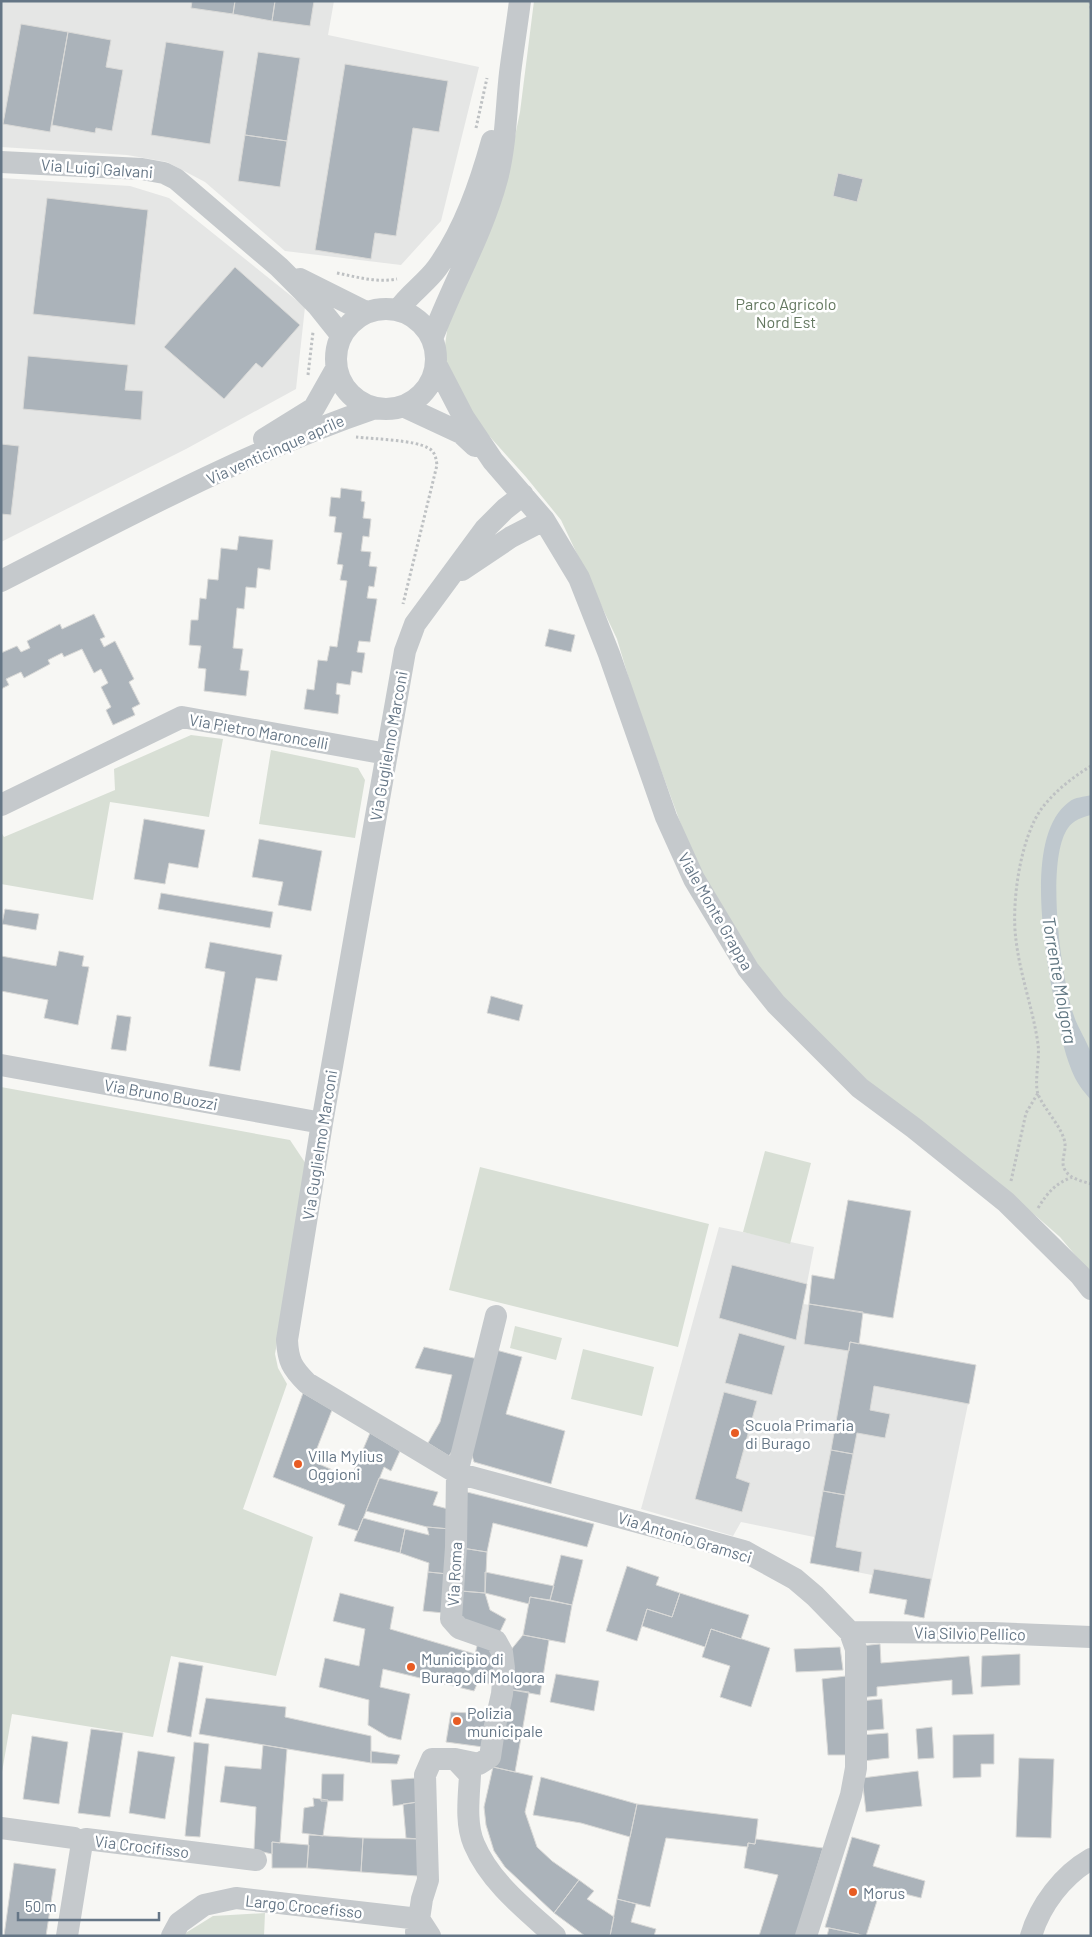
<svg xmlns="http://www.w3.org/2000/svg" width="1092" height="1937" viewBox="0 0 1092 1937" font-family="Barlow,sans-serif">
<rect width="100%" height="100%" fill="#f7f7f4"/>
<path fill="#e5e6e5" d="M1,1H334L328,35L479,67L441,221L401,265L285,251L205,182L167,162L127,155L1,147Z
M1,178L130,186L169,198L305,307L296,389L186,449L1,542Z
M719,1227L814,1247L803,1304L863,1312L859,1344L976,1365L924,1618L904,1614L906,1600L869,1593L872,1575L810,1563L814,1537L741,1522L733,1536L641,1509Z"/>
<path fill="#d8dfd5" d="M534,1H1091V1274L1060,1237L1036,1216L903,1112L820,1038L757,968L694,860L635,699L617,639L561,520L526,477L466,410L447,376L444,353L449,316L502,199L520,112Z
M191,735L223,739L209,817L110,802L93,900L1,884V832L4,837L115,790L114,769Z
M271,750L358,768L365,780L355,838L259,824Z
M1,1087L290,1140L308,1167L275,1354L278,1368L287,1384L243,1509L313,1537L276,1676L171,1656L153,1737L12,1714L1,1778Z
M765,1151L811,1163L790,1244L743,1232Z
M480,1167L709,1224L678,1347L449,1290Z
M515,1326L562,1338L556,1360L510,1348Z
M583,1349L654,1367L642,1416L571,1399Z
M265,1913L264,1936H183L184,1934L213,1916Z"/>
<path fill="#bfc8ce" d="M1091,795V815C1083,817 1073,820 1068,828C1045,860 1061,979 1074,1016C1077,1026 1089,1045 1091,1054C1092,1068 1091,1085 1091,1100C1085,1093 1079,1086 1075,1078C1062,1051 1058,1018 1052,989C1044,944 1025,834 1069,802C1075,797 1084,797 1091,795Z"/>
<path fill="#abb3ba" stroke="#d9d9d7" d="M192,1H235L233,14L191,8Z
M235,1H275L272,21L233,14Z
M275,1H314L310,26L272,21Z
M21,24L68,32L50,132L3,124Z
M68,32L111,40L106,67L123,70L112,131L96,128L95,133L52,125Z
M166,42L224,51L210,144L151,135Z
M258,52L300,58L287,141L245,135Z
M345,64L448,81L439,132L413,128L396,236L375,233L371,259L315,250Z
M245,135L287,141L280,187L238,181Z
M838,173L863,179L857,202L833,196Z
M47,198L148,210L135,325L33,314Z
M235,267L300,325L262,368L256,363L224,399L164,347Z
M28,356L128,365L125,390L143,391L141,420L23,409Z
M1,444L19,446L11,515L1,514Z
M341,488L362,491L361,501L365,502L363,518L371,519L369,537L363,536L361,551L371,552L369,566L377,567L374,587L369,586L367,598L377,599L370,642L359,641L357,652L365,653L362,673L352,671L350,685L337,683L336,694L340,695L338,714L304,709L307,689L314,690L318,660L327,661L330,646L337,647L347,581L340,580L343,565L337,564L342,533L334,532L336,517L329,516L331,497L340,498Z
M239,536L273,540L270,570L258,568L256,588L246,587L244,609L237,608L233,648L243,649L240,670L249,671L246,696L204,691L206,669L198,668L201,646L189,645L191,620H198L200,598L206,599L208,579L218,580L221,548L237,550Z
M94,614L105,637L100,639L104,647L115,641L134,679L129,682L140,704L132,708L135,715L113,725L106,710L111,707L101,687L108,683L101,669L94,673L82,649L64,657L62,653L48,660L50,664L24,678L21,672L6,679L9,685L1,689V653L17,646L21,652L30,648L27,641L60,624L62,629Z
M549,629L575,635L571,652L545,646Z
M144,819L205,830L198,868L169,863L165,884L134,879Z
M259,839L322,851L311,911L278,905L283,882L252,877Z
M161,893L273,912L270,928L158,909Z
M5,909L39,914L36,930L2,924Z
M210,942L282,955L277,981L256,978L240,1071L209,1066L225,972L205,968Z
M59,951L84,956L82,966L89,967L78,1025L44,1018L48,1000L1,991V956L56,966Z
M491,996L523,1005L519,1021L487,1013Z
M117,1015L131,1017L126,1051L111,1049Z
M848,1200L911,1211L893,1318L809,1304L812,1275L834,1279Z
M732,1265L807,1284L796,1340L719,1318Z
M809,1304L863,1312L859,1344L850,1342L849,1351L804,1344Z
M739,1333L785,1346L772,1395L725,1383Z
M850,1342L976,1365L969,1404L874,1386L870,1410L890,1414L885,1438L857,1433L853,1454L831,1450Z
M424,1347L478,1359L457,1443L449,1456L428,1443L440,1422L452,1375L415,1368Z
M496,1350L522,1357L506,1414L565,1431L551,1484L474,1462L469,1446Z
M724,1392L757,1401L736,1478L750,1483L742,1512L695,1499Z
M303,1393L332,1410L312,1461L351,1478L370,1433L400,1451L391,1471L384,1467L358,1531L338,1525L345,1505L273,1477Z
M831,1450L853,1454L845,1495L823,1491Z
M379,1478L438,1492L433,1505L448,1509L450,1529L427,1527L366,1511Z
M463,1491L594,1524L587,1547L493,1523L487,1552L462,1548Z
M823,1491L845,1495L836,1547L862,1552L859,1572L810,1563Z
M363,1518L405,1529L400,1553L354,1541Z
M427,1527L450,1529L448,1574L428,1572L429,1563L400,1553L405,1529L429,1535Z
M462,1548L487,1552L485,1593L461,1591Z
M561,1555L583,1560L572,1605L550,1600Z
M627,1566L659,1577L656,1585L680,1593L672,1617L647,1609L637,1641L606,1631Z
M874,1569L931,1579L924,1618L904,1614L907,1600L869,1593Z
M428,1572L448,1574L444,1613L423,1611Z
M485,1572L554,1586L550,1600L530,1597L529,1604L485,1593Z
M461,1591L485,1593L490,1610L506,1619L497,1638L460,1620Z
M340,1593L394,1607L390,1629L475,1654L478,1642L496,1653L497,1685L478,1682L474,1691L383,1669L380,1687L410,1694L401,1740L388,1737L368,1725L369,1700L319,1687L325,1658L359,1666L365,1629L333,1621Z
M680,1593L749,1615L741,1639L711,1629L705,1647L642,1626L647,1609L672,1617Z
M530,1597L572,1605L565,1643L523,1635Z
M711,1629L770,1648L751,1707L720,1697L730,1666L702,1657Z
M523,1635L549,1640L540,1695L507,1689L510,1651Z
M880,1644L881,1663L969,1656L973,1694L952,1695V1680L877,1687V1696L859,1698L860,1646Z
M840,1647L843,1670L796,1672L794,1649Z
M1020,1654V1685L981,1687L982,1656Z
M179,1662L203,1666L191,1737L167,1732Z
M556,1674L599,1681L594,1711L550,1702Z
M846,1676L854,1755H828L822,1679Z
M507,1689L529,1692L515,1772L493,1767Z
M206,1698L286,1707L285,1717L371,1736V1763L199,1734Z
M882,1699L884,1729L860,1731L859,1701Z
M451,1712L491,1714L483,1747L446,1742Z
M932,1727L934,1758L918,1759L916,1729Z
M91,1729L123,1733L110,1817L78,1813Z
M888,1733L889,1758L863,1761L861,1735Z
M994,1734V1764H981V1777L953,1778V1735Z
M32,1736L68,1742L59,1804L23,1799Z
M194,1742L209,1744L200,1837L185,1836Z
M263,1745L287,1749L280,1843L272,1842V1854L254,1850L256,1807L220,1802L225,1766L261,1769Z
M138,1751L175,1757L165,1819L129,1813Z
M371,1751L400,1755L397,1764L371,1763Z
M1019,1758L1054,1759L1051,1838L1016,1837Z
M493,1767L533,1776L525,1812L537,1847L552,1861L579,1880L554,1913L505,1867L494,1851L486,1825L484,1807Z
M918,1771L922,1806L866,1812L862,1778Z
M322,1774H344L343,1801H321Z
M541,1777L637,1804L630,1837L581,1823L533,1815Z
M416,1778L418,1802L393,1806L391,1780Z
M313,1798L328,1800L323,1836L302,1833L304,1808L314,1806Z
M418,1802L420,1839L406,1838L403,1804Z
M637,1804L758,1819L755,1844L748,1843V1847L666,1838L650,1907L617,1899Z
M309,1835L363,1838L361,1872L307,1868Z
M852,1837L880,1845L873,1866L925,1881L921,1898L881,1888L866,1936L825,1927Z
M363,1838L420,1839L418,1876L361,1872Z
M756,1839L823,1848L796,1936H759L778,1875L744,1868L748,1843L755,1844Z
M272,1842L309,1845L307,1868H272Z
M14,1863L56,1869L46,1936H4Z
M579,1880L594,1891L587,1899L614,1917L610,1936H585L554,1913Z
M617,1899L636,1904L631,1922L656,1929L654,1936H610Z
M829,1928L859,1934L858,1936H827Z"/>
<g fill="none" stroke-linecap="round" stroke-linejoin="round">
<path stroke="#bec1c3" stroke-width="3" stroke-dasharray="2.5 2.5" stroke-linecap="butt" d="M1090,1L1091,10
M476,128L487,78
M337,273C357,277 377,283 397,279
M308,375L313,332
M356,437C374,439 415,440 428,448C435,451 436,458 437,465L403,604
M1091,766C1073,777 1055,791 1042,808C1020,838 1011,904 1016,940C1020,975 1033,1009 1038,1044C1040,1058 1034,1082 1038,1094C1043,1108 1064,1129 1065,1144C1066,1152 1060,1162 1065,1170C1070,1179 1082,1181 1091,1184
M1011,1181L1026,1113L1038,1093
M1038,1208C1048,1192 1055,1184 1072,1177"/>
<path stroke="#c5c9cc" stroke-width="22" d="M1,162L142,169L164,173L176,179L279,267L317,305L341,335
M300,279L366,312
M336 359a50 50 0 1 1 100 0a50 50 0 1 1-100 0Z
M398,310C409,294 426,283 437,268C464,231 480,184 492,141
M432,339C452,285 482,235 497,179C506,144 506,109 510,73C513,49 517,25 520,1
M436,364L464,418L493,461L544,520L579,578L609,654L666,817L694,879L748,969L776,1004L860,1088L914,1128L1006,1202L1080,1275L1091,1289
M403,406L461,433L475,446
M264,439L314,408L336,369
M523,495L505,509L485,529L415,624L405,651L322,1123L287,1340C288,1361 292,1368 307,1383L457,1473L744,1551L795,1579L815,1596L850,1632L856,1649V1768L851,1795L806,1936
M462,570L511,537L544,520
M1,581C123,519 245,452 375,408
M1,805L182,717L387,754
M1,1065L322,1123
M850,1632L993,1633L1091,1637
M455,1759L470,1775C469,1796 465,1823 474,1844C490,1882 525,1909 555,1936
M1,1828L74,1838L82,1843
M82,1843L86,1839L256,1860
M67,1936L82,1843
M172,1936L179,1923L204,1905L236,1898L419,1919L416,1932
M430,1936L419,1919L422,1899L428,1880L425,1775L432,1759H455L479,1764L490,1757L494,1730L502,1694L504,1668L502,1652L496,1641L459,1628L451,1619L456,1547L457,1473L496,1316
M1031,1936C1040,1905 1063,1875 1091,1859"/>
</g>
<g fill="#e85c23" stroke="#fff" stroke-width="2">
<circle cx="735" cy="1433" r="5"/>
<circle cx="298" cy="1464" r="5"/>
<circle cx="411" cy="1667" r="5"/>
<circle cx="457" cy="1721" r="5"/>
<circle cx="853" cy="1892" r="5"/>
</g>
<g text-anchor="middle" dominant-baseline="central" stroke-width="5" stroke-linejoin="round" paint-order="stroke">
<g font-size="16" fill="#657686" stroke="#fff">
<text transform="translate(97 168) rotate(4)">Via Luigi Galvani</text>
<text transform="translate(275 449) rotate(-24)">Via venticinque aprile</text>
<text transform="translate(259 731) rotate(10)">Via Pietro Maroncelli</text>
<text transform="translate(388 746) rotate(-80)">Via Guglielmo Marconi</text>
<text transform="translate(716 911) rotate(60)">Viale Monte Grappa</text>
<text transform="translate(161 1094) rotate(10)">Via Bruno Buozzi</text>
<text transform="translate(319 1145) rotate(-81)">Via Guglielmo Marconi</text>
<text transform="translate(685 1537) rotate(17)">Via Antonio Gramsci</text>
<text transform="translate(454 1574) rotate(-87)">Via Roma</text>
<text transform="translate(970 1633) rotate(1)">Via Silvio Pellico</text>
<text transform="translate(142 1846) rotate(7)">Via Crocifisso</text>
<text transform="translate(304 1906) rotate(6)">Largo Crocefisso</text>
</g>
<g font-size="16" fill="#647860" stroke="#fff">
<text x="786" y="303">Parco Agricolo<tspan x="786" dy="18">Nord Est</tspan></text>
</g>
<g font-size="16" fill="#657686" stroke="#fff" text-anchor="start">
<text x="745" y="1424">Scuola Primaria<tspan x="745" dy="18">di Burago</tspan></text>
<text x="308" y="1455">Villa Mylius<tspan x="308" dy="18">Oggioni</tspan></text>
<text x="421" y="1658">Municipio di<tspan x="421" dy="18">Burago di Molgora</tspan></text>
<text x="467" y="1712">Polizia<tspan x="467" dy="18">municipale</tspan></text>
<text x="863" y="1892">Morus</text>
</g>
<g font-size="18" font-style="italic" fill="#617782" stroke="#fff">
<text transform="translate(1060 980) rotate(80)">Torrente Molgora</text>
</g>
</g>
<rect width="1092" height="1937" fill="none" stroke="#657686" stroke-width="5"/>
<path d="M18 1912v8h141v-8" fill="none" stroke="#657686" stroke-width="2.5"/>
<text x="25" y="1912" font-size="15" fill="#657686" stroke="#ffffff" stroke-width="4" paint-order="stroke">50 m</text>
</svg>
